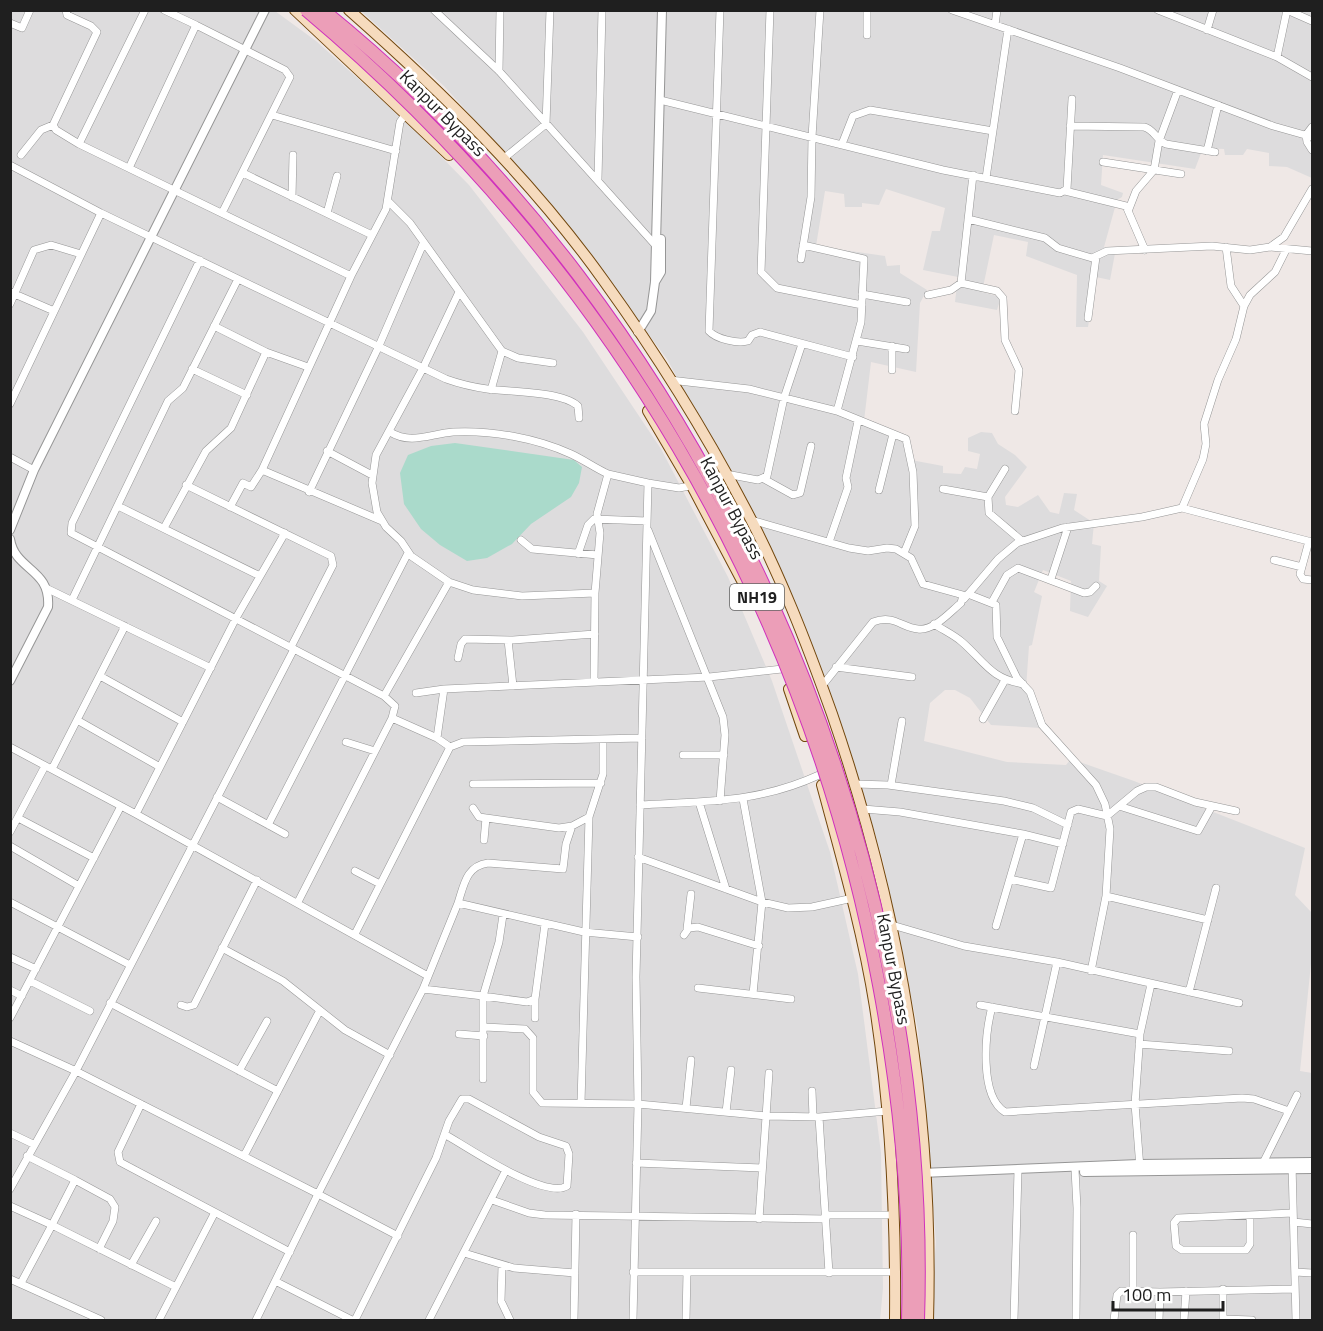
<svg xmlns="http://www.w3.org/2000/svg" width="1323" height="1331" viewBox="0 0 1323 1331" font-family="'Titillium Web',sans-serif">
<rect width="100%" height="100%" fill="#efe8e6"/>
<path fill="#dddcdd" d="M10,11H275L316,41L412,127L469,185L583,332L661,449L728,577L772,681L830,852L858,974L881,1153L883,1288L880,1320H11Z
M361,11H1312V178L1287,167L1269,166V153L1247,149L1243,155H1225L1224,149L1203,148L1195,169L1103,155L1101,185L1123,193L1122,197L1117,200L1104,247L1116,248L1110,280L1096,277L1088,327H1076L1077,275L1026,256L1028,242L994,235L982,292L1001,297L997,310L955,302L958,277L923,270L932,231H940L945,208L886,189L879,205L862,203V207H845L844,194L825,191L816,246L885,256L887,266L900,265V273L927,290L920,303L916,372L871,362L864,421L908,443L911,460L943,466V473L961,474L965,467L977,469L980,454L968,451V438L981,432L992,433L998,444L1015,455L1027,467L1005,497L1006,505L1018,507L1038,495L1050,512L1059,514L1064,493L1077,494L1074,510L1094,523L1092,544L1101,546L1099,581L1107,586L1088,617L1070,611L1071,581L1043,570L1034,592L1042,596L1032,645L1029,646L1026,688L1041,728L991,725L970,698L955,690H945L930,703L924,741L1007,762L1066,765L1071,759L1134,781L1305,848L1295,895L1312,913V954L1300,1071L1312,1073V1320H930L936,1242L918,1030L883,861L859,780L729,473L667,359L547,200L444,86Z"/>
<path fill="#aadacb" d="M455,443L574,460L582,467L579,483L571,497L531,524L512,544L487,558L467,561L440,545L421,529L404,504L400,473L408,455L431,446Z"/>
<g fill="none" stroke-linecap="round" stroke-linejoin="round">
<g stroke="#969696" stroke-width="8">
<path id="minor" d="M66,10L67,15L91,26L97,32L53,125L56,130L79,144
M145,10L79,144L351,276
M434,10L499,71L658,248
M720,10L709,331C716,339 738,344 748,341L752,335L760,332L853,357
M770,10L761,272L777,288L862,305
M867,10V35
M952,10L1120,68L1273,126L1312,137
M1158,10L1277,57L1312,77
M1287,10L1312,21
M10,23L22,28L30,10
M196,25L285,70L290,77L222,213
M995,25L997,10
M1207,30L1213,10
M1277,57L1287,10
M499,71L500,10
M660,100L943,170L1060,193L1067,189L1072,99
M272,115L396,151
M1070,126L1144,127C1154,129 1156,140 1166,144L1215,152
M1312,127L1306,135L1307,142L1312,150
M842,144L853,116L870,110L993,131
M1207,151L1218,105
M21,155L41,130L53,125
M503,159L546,124L550,10
M1103,162L1181,174
M10,165L101,213L446,379C460,384 473,387 487,389C510,392 561,391 578,406L579,418
M129,168L196,25L164,10
M243,173L372,235
M986,178L1008,29
M598,179L602,10
M1065,191L1126,206L1145,250
M292,197L293,155
M388,201L410,223L502,351L491,390
M1129,209L1136,191L1154,170L1159,141L1178,90
M327,213L337,176
M968,219L1045,238L1058,248L1092,258L1107,251L1212,246L1250,250L1270,247L1284,237L1312,189
M803,245L864,259L861,322L837,411
M1226,247L1231,286L1244,306
M1270,247L1312,251
M801,259L811,197L812,137L820,10
M200,260L72,523L71,533L384,696L395,706L392,718L298,902
M961,283L997,291L1003,298L1005,340L1019,370L1015,411
M10,292L54,311
M459,292L423,368L376,455L372,483L377,512L386,527L401,541L411,556L449,582L473,590L522,596L595,593
M862,294L907,302
M928,295L951,290L961,283L973,175
M10,304L34,250L51,245L81,254
M1088,318L1096,257
M214,326L266,352L308,367
M857,341L906,349
M502,351L518,358L553,363
M192,369L247,395
M892,370V346
M670,380L749,389L837,411L906,439L913,472L915,526L904,553
M10,404L101,213
M390,432C411,445 430,434 453,432C491,430 536,438 571,454C584,460 595,468 608,474
M327,451L372,475
M10,457L34,470
M1005,469L988,497L989,513L1022,541
M262,470L382,521
M764,479L793,495L800,493L811,446
M705,481L726,474L758,480L767,476L784,398L802,344
M186,485L331,556L333,565L291,647
M943,489L988,497
M879,490L893,434
M309,492L378,348L423,244
M118,506L260,576
M230,507L243,483L251,487L262,470L351,276L386,209L400,122L407,112
M1182,508L1203,459L1206,444L1204,424L1218,380L1236,339L1244,306L1250,295L1275,272L1286,250
M751,520L849,548L868,551L887,548L896,549L911,558L923,584L963,595L961,603C950,612 934,631 918,629C902,628 894,614 873,622L822,686
M164,528L206,451L231,428L266,352
M648,530L723,717L725,735L720,801
M521,540L532,549L598,555
M1309,541L1300,574L1303,579L1312,580
M829,542L848,487L846,478L858,421
M578,554L588,525L594,519L647,521
M1274,560L1302,567
M1051,579L1068,527
M48,589L211,668
M968,594L996,605L997,637L1017,678L1030,692L1042,725L1096,785L1105,804L1110,829L1106,896
M964,599L998,559L1017,543L1062,528L1142,517L1182,508L1312,542
M72,600L168,401L183,388L238,279
M992,602L1007,575L1018,568L1084,593L1090,592L1096,586
M934,624C943,630 954,635 962,642C985,662 990,678 1023,684
M508,640L513,686
M458,658L461,644L465,639L513,640L595,634
M836,667L912,677
M100,676L183,722
M594,682L595,593L600,533L597,514L608,474L648,483
M416,693L444,689
M384,696L449,582
M392,718L437,738L444,689L709,677L782,669
M983,719L1005,680
M77,720L160,767
M346,742L375,751
M10,747L136,814L236,618L285,533
M450,747L463,742L642,738
M683,755H724
M52,769L125,626
M473,784L601,783
M856,784L888,785L1004,801L1033,808L1068,825
M891,785L902,721
M217,797L285,834
M743,799L762,902L753,994
M699,802L726,889
M640,805C706,801 758,803 819,775
M1119,806L1198,831L1212,806
M473,808L479,817L559,828L572,826L589,817
M863,809L900,812L1023,834L996,926
M136,814L428,976
M18,818L94,858
M268,825L408,553
M10,832L45,766
M1023,834L1063,844
M484,840L486,818
M10,846L79,886
M638,857L762,902L788,908L812,907L853,898
M355,871L380,884
M1010,879L1051,888L1071,812L1078,809L1107,816L1137,791L1146,787H1156L1195,802L1236,811
M10,902L130,965
M458,903C464,885 466,866 488,863L563,869L566,844L572,826
M503,915L499,942L483,996L527,1002L535,999L545,924
M892,925L964,946L1057,962L1239,1003
M687,929L691,894
M355,934L450,747L437,738
M684,935L689,928L698,927L759,946
M222,948L283,981L345,1030L390,1055
M10,957L36,969
M1091,971L1106,896L1208,920
M30,981L90,1011
M698,988L791,999
M423,989L483,996V1079
M10,990L22,996
M1189,992L1216,888
M110,1003L278,1091
M181,1005L187,1007L194,1005L257,880
M980,1005L1140,1034
M992,1007C985,1033 979,1096 1005,1112L1242,1098L1254,1099L1289,1111
M10,1018L121,806
M535,1018V999
M484,1027L525,1029L533,1038V1092L542,1103L638,1104L767,1116L819,1117L888,1111
M459,1034L484,1036
M10,1041L76,1071L318,1194L256,1320
M1139,1044L1229,1051
M1034,1066L1057,962
M239,1071L267,1021
M812,1091L813,1117
M581,1103L589,817L603,774V739
M141,1104L118,1152L120,1162L290,1252
M686,1108L691,1060
M726,1112L731,1070
M819,1117L829,1273
M10,1133L33,1144
M244,1156L320,1010
M636,1163L762,1168
M1263,1163L1297,1095
M1292,1164L1296,1320
M1140,1168L1135,1104L1140,1034L1151,984
M1075,1169L1077,1208L1076,1320
M75,1180L110,1199L115,1207L113,1221L99,1249
M10,1189L76,1071L294,649
M492,1200L529,1213L545,1215L826,1219
M10,1206L52,1225L75,1180L27,1156
M825,1215H894
M1250,1215V1244L1246,1250H1182L1176,1246L1174,1223L1178,1218L1293,1213
M759,1219L769,1073
M1294,1222L1312,1224
M398,1236L318,1194L423,989L458,903L584,932L638,937
M464,1253L514,1268L575,1273
M131,1265L156,1221
M502,1266L501,1301L510,1320
M633,1272H896
M1295,1272L1312,1273
M10,1279L101,1320
M277,1282L352,1320
M21,1283L52,1225L176,1287
M1133,1291V1235
M1223,1319L1252,1320
M159,1320L214,1214
M355,1320L436,1158L449,1121L462,1099H469L539,1137L566,1146L569,1154L567,1186C545,1200 467,1147 446,1135
M429,1320L506,1170
M574,1320L576,1214
M633,1320L638,1104L636,977L648,483L679,488L695,485
M686,1320L687,1272
M1014,1320L1018,1170
M1114,1320L1117,1295L1121,1291L1160,1292L1295,1289
M1159,1320L1160,1292
M1184,1320L1186,1291
M1223,1320V1289"/>
</g>
<g stroke="#969696" stroke-width="10">
<path id="tertiary" d="M655,282L661,272V239
M638,332L651,311L655,282L662,10
M10,530L34,470L265,10
M10,539C15,571 51,568 48,607L10,681
M1084,1172L1312,1169
M921,1173L1139,1164L1312,1162"/>
</g>
<g stroke="#71460c" stroke-width="12">
<path id="secondary" d="M295,10L449,155
M349,10C442,92 532,180 604,281C656,353 704,430 745,508C780,574 807,644 832,714C900,911 934,1112 928,1320
M648,411L692,486L748,592
M789,689L805,736
M822,785C842,859 863,932 875,1007C891,1111 896,1215 895,1320"/>
</g>
<use href="#minor" stroke="#fff" stroke-width="7"/>
<use href="#tertiary" stroke="#fff" stroke-width="8"/>
<use href="#secondary" stroke="#f6dbbe" stroke-width="10"/>
<g stroke="#d031bc" stroke-width="14" stroke-linecap="butt">
<path id="trunk-bridge" d="M306,10C606,262 807,599 879,985C900,1097 911,1207 908,1320
M323,10C704,318 934,832 918,1320"/>
</g>
<use href="#trunk-bridge" stroke="#ec9eb8" stroke-width="12"/>
</g>
<g text-anchor="middle" dominant-baseline="central" stroke-width="6" stroke-linejoin="round" paint-order="stroke">
<rect fill="#fff" stroke="#626262" stroke-width="1.5" x="730" y="584" width="54" height="26" rx="4.5"/>
<g font-size="16" font-weight="bold" fill="#1f1f1f">
<text x="757" y="597">NH19</text>
</g>
<g font-size="18" fill="#1f1f1f" stroke="#fff">
<text transform="translate(443 113) rotate(45)">Kanpur Bypass</text>
<text transform="translate(732 508) rotate(62)">Kanpur Bypass</text>
<text transform="translate(894 969) rotate(79)">Kanpur Bypass</text>
</g>
</g>
<rect width="1323" height="1331" fill="none" stroke="#1f1f1f" stroke-width="24"/>
<path d="M1113 1301v9h110v-9" fill="none" stroke="#1f1f1f" stroke-width="3"/>
<text x="1122" y="1301" font-size="18" fill="#1f1f1f" stroke="#ffffff" stroke-width="4.5" paint-order="stroke">100 m</text>
</svg>
